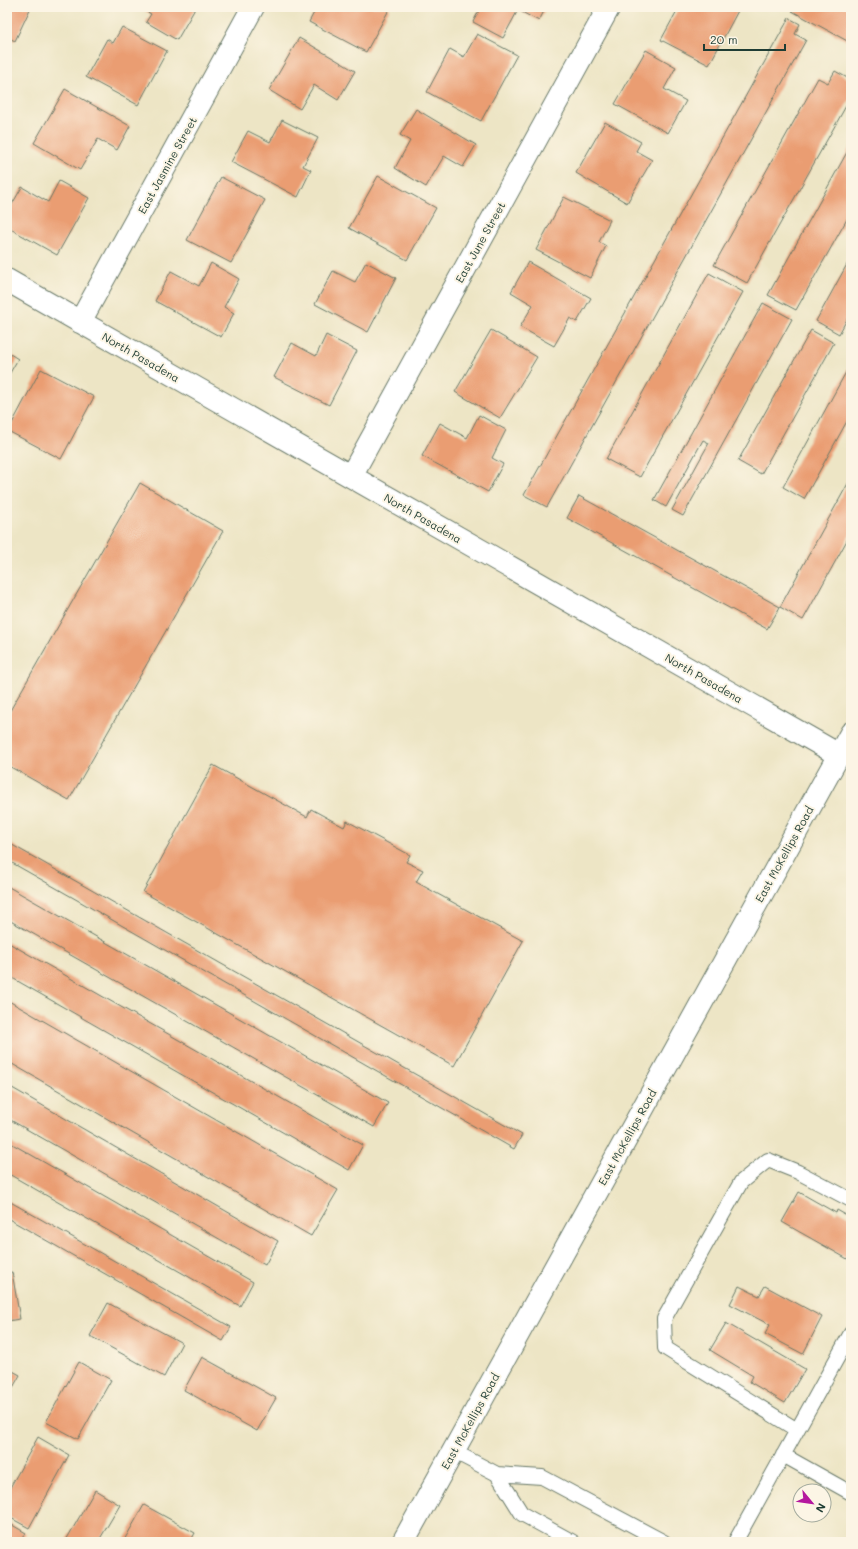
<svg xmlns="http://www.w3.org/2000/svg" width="858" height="1549" viewBox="0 0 858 1549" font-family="Mali,sans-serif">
<rect width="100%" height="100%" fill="#fcf5e5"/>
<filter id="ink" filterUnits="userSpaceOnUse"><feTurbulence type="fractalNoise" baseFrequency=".025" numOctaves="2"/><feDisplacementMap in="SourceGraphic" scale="8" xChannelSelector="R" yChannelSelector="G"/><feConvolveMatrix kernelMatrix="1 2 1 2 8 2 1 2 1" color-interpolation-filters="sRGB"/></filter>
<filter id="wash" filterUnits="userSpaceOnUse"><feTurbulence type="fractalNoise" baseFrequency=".012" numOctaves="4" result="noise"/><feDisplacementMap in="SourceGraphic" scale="16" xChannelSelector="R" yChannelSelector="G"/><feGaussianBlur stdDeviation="0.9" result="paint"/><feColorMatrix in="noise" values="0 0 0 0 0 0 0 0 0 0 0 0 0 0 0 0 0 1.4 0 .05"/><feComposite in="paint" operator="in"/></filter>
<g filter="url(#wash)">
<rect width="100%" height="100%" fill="#ede5c5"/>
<g id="blocks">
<path fill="#ea9d72" d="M7,7H31L15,41L7,37Z
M138,7H196L177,40L146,22L151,14Z
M317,7H388L390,8L366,52L309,22Z
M481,7H546L539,21L518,10L503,38L473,22Z
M679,7H740L709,65L661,40Z
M795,7H851V43L792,11Z
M789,18L800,24L795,34L806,40L547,507L524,495Z
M122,27L167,51L138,105L86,77L107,39L113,43Z
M477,34L517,55L481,121L427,92L450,49L464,57Z
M299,38L355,71L338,100L314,85L300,109L269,90Z
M646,50L676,67L664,89L686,101L668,133L615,104Z
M835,71L851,80V97L747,283L714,265L818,78L828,83Z
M65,89L130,126L117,150L98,139L80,170L34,143Z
M416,109L476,145L463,167L444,156L426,187L395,168L410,141L400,135Z
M282,120L318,138L303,166L311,170L298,197L231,162L248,131L270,142Z
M605,122L641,142L636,151L652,160L627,203L576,173Z
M851,145V212L796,310L768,295Z
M378,176L436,208L407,260L349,228Z
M221,177L265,200L231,263L187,240Z
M59,181L89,198L57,255L7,227V213L22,187L48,202Z
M564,197L610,220L599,242L606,246L590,278L536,250Z
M851,257V312L839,334L816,321Z
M366,262L396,278L368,332L315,304L333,271L355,282Z
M528,262L591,298L577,322L570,318L554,346L520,327L533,305L511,292Z
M211,263L239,279L224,307L234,313L221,337L155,301L171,271L199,286Z
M709,273L743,292L640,477L606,459Z
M763,303L792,319L683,516L672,510L709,443L703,440L666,507L654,500Z
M491,330L537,357L500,418L455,392Z
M811,330L834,343L761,474L738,461Z
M326,335L357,351L329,405L274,377L292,343L316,356Z
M7,352L18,359L7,378Z
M851,363V414L804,499L783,487Z
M41,369L94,397L61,459L8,431Z
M479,415L506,430L492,458L503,464L488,492L422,456L440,423L467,438Z
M851,478V533L803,620L780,607Z
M140,483L223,531L69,800L7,765V716Z
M579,496L780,607L767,629L567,518Z
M213,765L307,817L311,809L344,827L347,821L410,855L406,862L423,870L416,882L523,941L454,1066L143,892Z
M7,842L522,1135L514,1149L7,860Z
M7,886L388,1103L374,1127L7,919Z
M7,942L363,1145L349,1170L7,975Z
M7,1000L338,1190L311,1236L7,1061Z
M7,1085L278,1241L265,1265L7,1118Z
M7,1141L253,1282L240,1306L7,1173Z
M799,1192L836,1213L837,1210L851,1218V1261L782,1222Z
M7,1200L231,1327L223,1341L7,1218Z
M12,1272L20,1319L7,1321V1273Z
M739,1286L759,1296L765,1286L822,1317L803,1354L765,1334L770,1325L730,1304Z
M108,1303L182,1343L164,1377L90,1336Z
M726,1323L805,1369L785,1403L750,1382L753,1376L710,1350Z
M202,1357L276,1398L257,1431L184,1390Z
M79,1362L111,1380L78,1439L46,1422Z
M7,1368L20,1375L7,1398Z
M38,1437L69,1455L29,1528L7,1516V1493Z
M95,1490L120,1505L98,1542H65Z
M144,1505L195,1533L190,1542H123Z
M7,1522L26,1533L21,1542H7Z"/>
</g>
</g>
<g filter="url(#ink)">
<use href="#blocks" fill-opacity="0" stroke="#677867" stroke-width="1"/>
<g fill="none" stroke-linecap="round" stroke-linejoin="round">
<g stroke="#677867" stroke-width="16">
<path id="service" d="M797,1430L665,1348L664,1319L741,1182L768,1160L798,1172L851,1200
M453,1451L497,1474L542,1477L664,1542
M783,1455L851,1493
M497,1474L522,1514L573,1542
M735,1542L851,1333"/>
</g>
<g stroke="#677867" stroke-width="24">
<path id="minor" d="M7,280L839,755
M80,322L253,7
M351,476L609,7"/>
</g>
<g stroke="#677867" stroke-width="24">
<path id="primary" d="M403,1542L851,733"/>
</g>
<use href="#service" stroke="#fff" stroke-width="14"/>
<use href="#minor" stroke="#fff" stroke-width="22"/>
<use href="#primary" stroke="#fff" stroke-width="22"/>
</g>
</g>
<g text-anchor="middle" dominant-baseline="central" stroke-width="4" stroke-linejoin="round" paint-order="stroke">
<g font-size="11" fill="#1f3d34" stroke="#fcf5e5">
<text transform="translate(167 165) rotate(-61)">East Jasmine Street</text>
<text transform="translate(480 242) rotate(-61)">East June Street</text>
<text transform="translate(141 357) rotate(30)">North Pasadena</text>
<text transform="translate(423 518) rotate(30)">North Pasadena</text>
<text transform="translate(704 678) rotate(30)">North Pasadena</text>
<text transform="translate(784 854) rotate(-61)">East McKellips Road</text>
<text transform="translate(627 1137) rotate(-61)">East McKellips Road</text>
<text transform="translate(470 1421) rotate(-61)">East McKellips Road</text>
</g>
</g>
<rect width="858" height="1549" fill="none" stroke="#fcf5e5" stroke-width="24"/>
<g transform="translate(812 1503) rotate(119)"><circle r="19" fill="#fcf5e5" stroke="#a4ab9e"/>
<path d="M0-3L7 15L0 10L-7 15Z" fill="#b5179e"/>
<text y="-6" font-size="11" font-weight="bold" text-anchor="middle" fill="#1f3d34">N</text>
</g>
<path d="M704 44v6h81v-6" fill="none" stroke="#1f3d34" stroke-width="2"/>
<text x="710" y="44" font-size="12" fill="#1f3d34" stroke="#fcf5e5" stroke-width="3" paint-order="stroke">20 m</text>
</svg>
